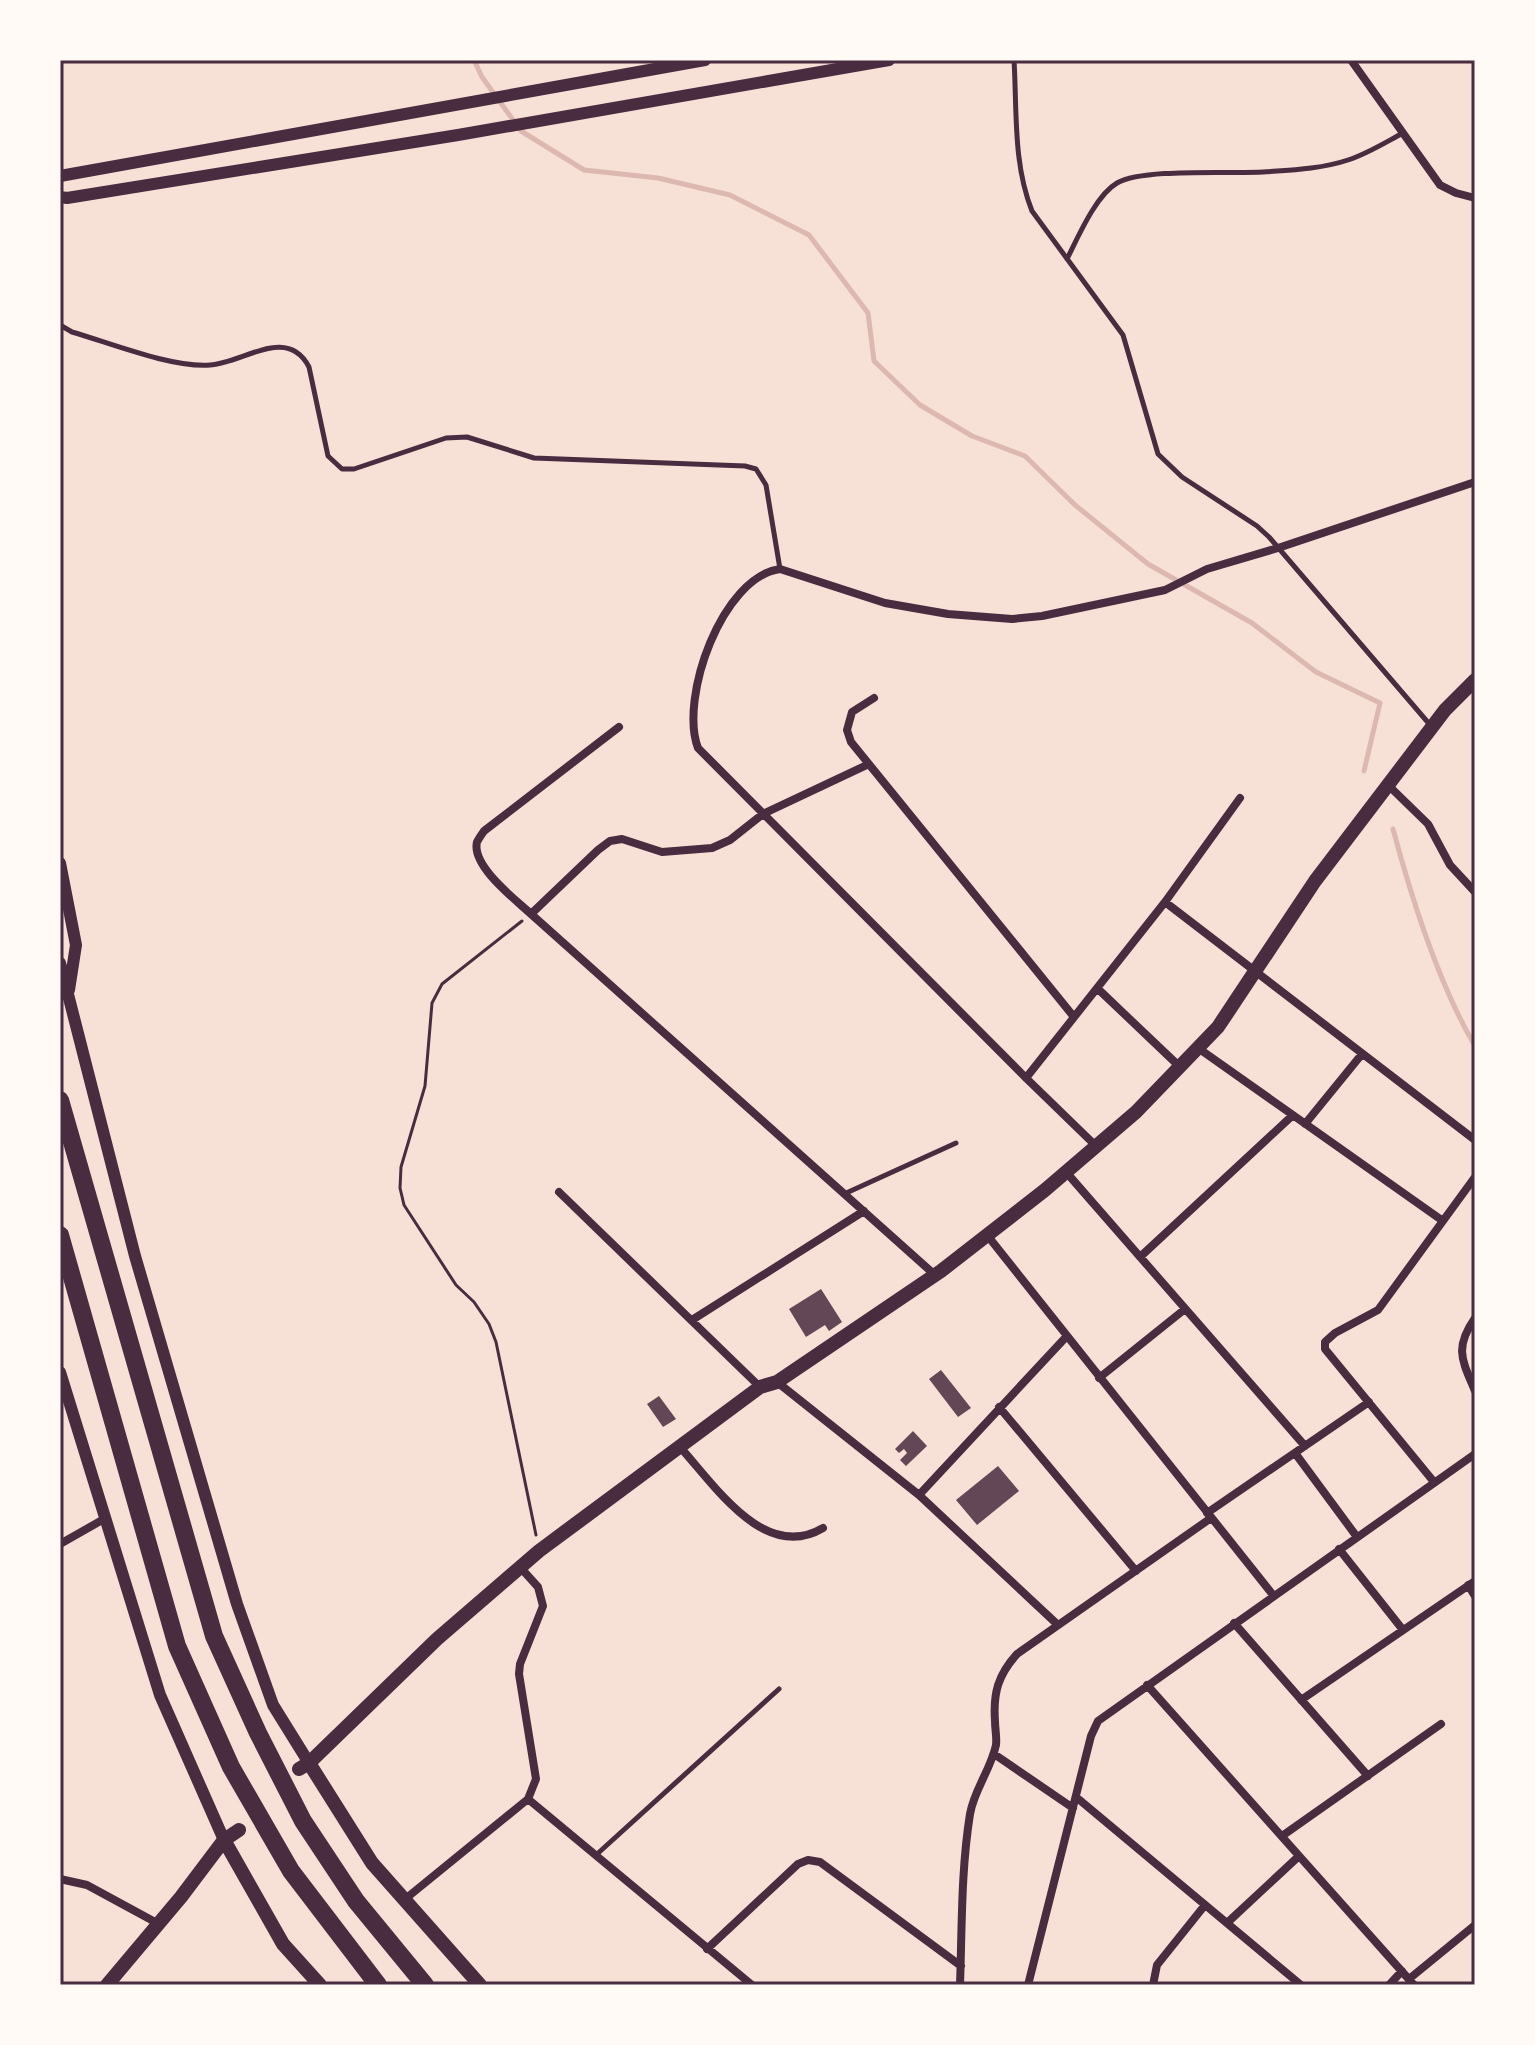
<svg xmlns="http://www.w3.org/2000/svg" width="1535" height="2045" viewBox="0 0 1535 2045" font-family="Manrope,sans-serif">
<rect width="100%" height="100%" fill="#f7e1d7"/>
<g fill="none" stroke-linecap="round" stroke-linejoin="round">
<path stroke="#dcb8b0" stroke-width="5" d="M474,60L482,77L521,131L584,170L658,178L730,195L809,235L868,313L874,361L920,405L972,436L1025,456L1075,505L1148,564L1252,623L1316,672L1380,703L1364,771
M1393,829C1412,900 1438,983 1475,1046"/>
</g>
<path fill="#644757" d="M821,1289L842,1322L829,1331L825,1325L806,1337L789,1309Z
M941,1370L971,1408L958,1417L929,1379Z
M659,1396L676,1419L663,1427L647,1404Z
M913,1431L927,1446L906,1466L900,1460L907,1453L904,1449L899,1453L895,1449Z
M998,1466L1019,1491L977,1525L956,1500Z"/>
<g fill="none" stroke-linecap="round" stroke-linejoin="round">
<path stroke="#4a2c40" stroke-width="3" d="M522,921L442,984L432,1003L425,1086L401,1167L400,1188L404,1205L456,1285L474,1302L489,1324L496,1342L536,1535"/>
<path stroke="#4a2c40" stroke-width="5" d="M1014,60C1017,110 1013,164 1032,211L1123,335L1158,454L1182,477L1257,526L1269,537L1431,726
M1067,259C1078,237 1096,195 1117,183C1144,168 1229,174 1263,172C1291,170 1321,169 1348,160C1367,154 1386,142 1403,133
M60,325L72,332C110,343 172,368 210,365C243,363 287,325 309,367L328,456L342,469H354L446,438L467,437L534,458L745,466L756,469L766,485L780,569
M844,1194L956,1143
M596,1855L779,1689"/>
<path stroke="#4a2c40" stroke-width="8" d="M1351,60L1440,185L1456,193L1475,198
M874,698L852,712L847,730L851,742L1074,1017
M619,727L484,831C482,834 479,838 477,842C471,866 516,900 531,914L935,1275
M1388,785L1428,824L1450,865L1475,892
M1165,902L1475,1140
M531,914L598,850L610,841L622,839L662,852L712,848L730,840L763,814L867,765
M1097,988L1180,1067
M1198,1048L1443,1221
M1026,1078L1165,902L1240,798
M1305,1124L1362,1054
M1096,1146L1026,1078L698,748C679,698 722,577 780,569L885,603L948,614L1012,619L1042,616L1165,590L1207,569L1278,548L1475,482
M1066,1172L1305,1446
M559,1192L760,1387
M987,1235L1273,1595
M1140,1257L1293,1115
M1475,1318C1454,1348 1462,1360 1475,1391
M692,1320L864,1211
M1099,1378L1185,1309
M777,1382L919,1495L1058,1625
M999,1407L1136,1571
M679,1446C714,1484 764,1563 823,1528
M1295,1453L1357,1537
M1434,1482L1325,1349V1342L1335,1333L1378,1310L1475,1177
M919,1495L1066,1337
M1207,1513L1369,1402
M60,1544L104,1519
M1339,1549L1403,1630
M1468,1585L1475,1596
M1234,1623L1368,1776
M1147,1685L1414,1985
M1301,1700L1475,1581
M994,1754L1073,1808
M1076,1797L1301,1985
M528,1799L752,1985
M1282,1836L1441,1724
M60,1879L87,1885L157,1923
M404,1900L528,1799L536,1779L519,1674L520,1664L543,1606L538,1587L520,1567
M1227,1923L1299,1856
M707,1949L798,1864L808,1860L820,1862L961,1966
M1409,1979L1475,1925
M960,1985C962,1928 961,1870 970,1814C974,1790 991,1769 996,1745C997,1737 995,1730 995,1721C993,1693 998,1675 1017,1654L1211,1518
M1028,1985L1091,1736L1098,1721L1475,1454
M1153,1985L1157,1965L1205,1905
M1389,1985L1402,1971"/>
<path stroke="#4a2c40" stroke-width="12" d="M60,176L705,60
M60,197L67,198L458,135L889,60
M60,863L76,945L69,990
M60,963L135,1256L237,1604L273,1705L309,1763
M60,1372L160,1695L224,1840"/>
<path stroke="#4a2c40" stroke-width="14" d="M309,1763L372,1863L480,1985
M299,1769L309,1763L437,1639L539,1551L760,1387L777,1382L941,1271L1045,1190L1136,1112L1218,1027L1315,881L1445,710L1475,680
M224,1840L283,1944L320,1985
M107,1985L181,1897L224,1840L239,1830"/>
<path stroke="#4a2c40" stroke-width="18" d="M60,1100L214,1636L258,1733L303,1821L356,1901L425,1985
M60,1235L177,1646L231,1767L291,1871L378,1985"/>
</g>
<rect width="1535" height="2045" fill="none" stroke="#fffaf5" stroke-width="124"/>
<rect x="62" y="62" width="1411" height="1921" fill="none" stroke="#4a2c40" stroke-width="3"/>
</svg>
